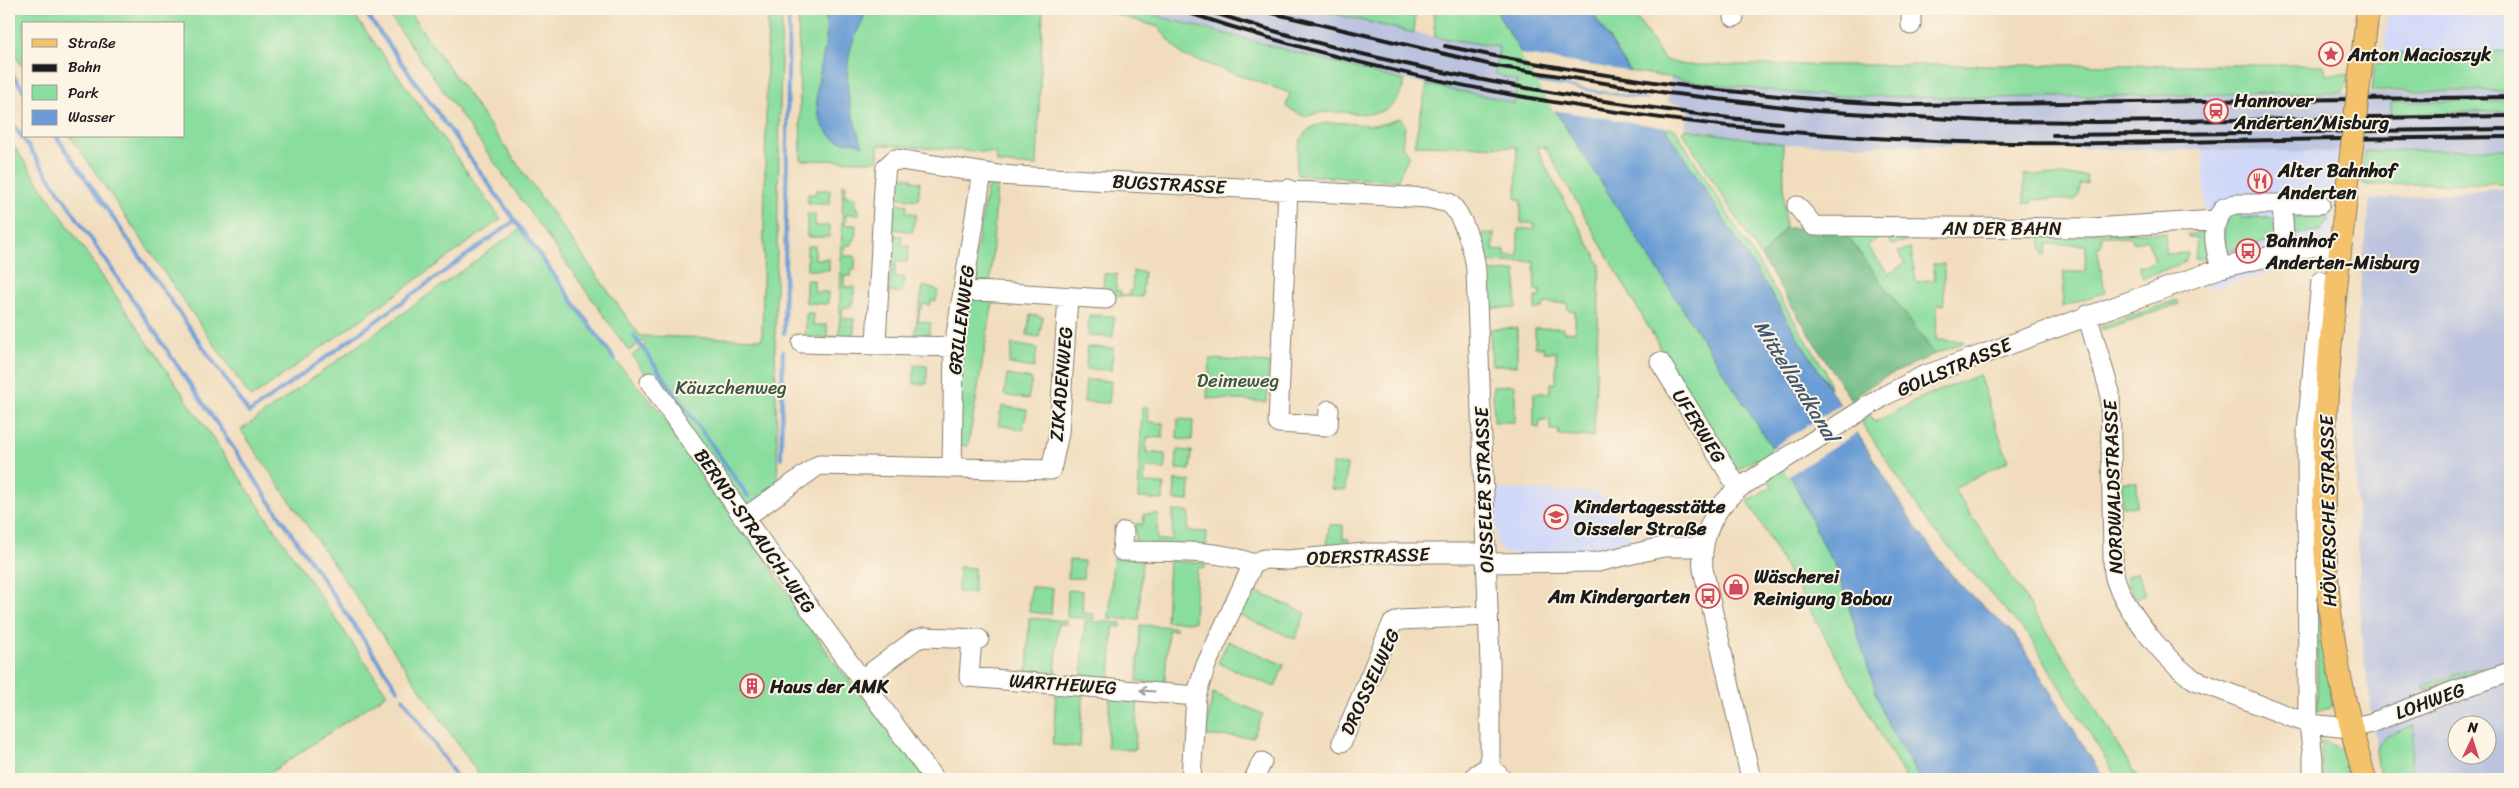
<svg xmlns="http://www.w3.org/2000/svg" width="2519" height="788" viewBox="0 0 2519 788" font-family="Sriracha,sans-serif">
<rect width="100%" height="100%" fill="#fcf5e5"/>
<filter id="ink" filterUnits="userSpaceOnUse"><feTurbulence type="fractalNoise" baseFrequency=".02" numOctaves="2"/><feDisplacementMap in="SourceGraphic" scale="10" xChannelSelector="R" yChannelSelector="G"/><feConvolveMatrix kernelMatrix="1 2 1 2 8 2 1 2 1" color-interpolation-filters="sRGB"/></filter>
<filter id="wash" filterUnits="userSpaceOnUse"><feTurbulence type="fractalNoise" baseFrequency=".0096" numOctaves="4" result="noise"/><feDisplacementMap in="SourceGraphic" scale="20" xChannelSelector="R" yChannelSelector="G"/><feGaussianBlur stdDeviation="1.12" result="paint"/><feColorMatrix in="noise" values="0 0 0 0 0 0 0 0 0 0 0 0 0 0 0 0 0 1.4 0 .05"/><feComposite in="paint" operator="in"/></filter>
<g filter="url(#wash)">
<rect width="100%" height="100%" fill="#f1ddbd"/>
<path fill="#d1d9f9" d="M2389,9H2510V51L2384,53Z
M2203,150L2339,152L2334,214L2326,257L2207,289Z
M1495,489L1595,492L1602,495L1631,539L1620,546L1598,553L1507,554L1497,547Z"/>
<path fill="#bbc3de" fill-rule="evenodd" d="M1130,9H1315L1414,33L1499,47L1495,73L1517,80L1514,104L1496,98L1463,93L1358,69Z
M1671,78L1847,96L1986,98L2510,91V149L2339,152L1783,144L1685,131L1689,106L1667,102Z
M2510,188V779H2384L2377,754L2361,631L2353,401L2362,260L2370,200ZM2456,726H2486V756H2456Z"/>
<path fill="#89dd9e" stroke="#527c5d" d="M9,9H350L501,219L251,398L70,136H184V24H24V69L9,47Z
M385,9H407L640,336L762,339L768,9H782L775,342L778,486L752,505H743L632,356L646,344L643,341L629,351Z
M798,9H1043L1037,166L997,163L996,153L885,145H878V161L801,160Z
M1098,9H1130L1405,81C1389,137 1345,100 1306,117L1286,107L1290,93L1182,55L1158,27Z
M1315,9H1416L1414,33Z
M1433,9H1495L1563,123L1793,480L1823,545L1836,566L1881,708L1919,779H1906L1748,501L1772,486L1755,459L1732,473L1545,147H1537L1550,175L1600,264L1594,437L1558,435L1559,430H1550V420H1540L1539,428L1534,427V393H1550V383H1556V352H1544L1543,347H1535V328H1563V332H1575V311L1568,310L1567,303H1545L1543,307L1535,310V297H1541V291L1535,290L1534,261L1488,263L1481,234L1494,233L1493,250L1505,251V256H1518V229H1534V223H1521V200L1516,199L1517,147L1414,145L1427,85L1496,98L1514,104L1517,81L1495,74L1499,47L1435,37Z
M1590,9H1631L1663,58L1668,61L1684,65H2324L2326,74H2348L2347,85L2342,92L1986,98L1847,96L1801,94L1697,82L1630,71Z
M2510,51V91H2372L2375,63L2383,64L2384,53Z
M2510,101V111L2391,114V102Z
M1400,118L1405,125L1402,147L1409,155L1397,181L1297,175C1295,167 1297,159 1298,152C1301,111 1348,125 1374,125C1383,125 1392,121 1400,118Z
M1665,127L1675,129L1825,370L1830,388Z
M1685,129L1783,144L1785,228L1761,257L1682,131Z
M9,139L387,694L261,779H9Z
M2510,149V183L2367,185L2361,182L2365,151Z
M2024,175L2087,176V184H2080L2079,195L2075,200L2033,199V203H2024Z
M897,176L912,178V181L920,182L918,200L893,197Z
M997,182L990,289L971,280L987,189Z
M843,184H846L845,196L856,197V209H859V214H846L845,225H856L855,240H852V245H845L844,256H855V270H852L851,276H844V287H854V302H851V307H843L842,318L854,319V333H851L850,338H805L806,313H813V325H827V337H839Z
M816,190H830V204H808V194H815Z
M893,202L907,205L906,212L916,214L912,232L888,228Z
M2237,212L2242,218H2275L2276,237L2273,240L2227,251C2222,235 2222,220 2237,212Z
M807,214H815V226H830L829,237H807Z
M2326,216L2329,220L2320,231L2292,235V217Z
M521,228L615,360L668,421L744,527L834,662L930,779H482L241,430Z
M1842,229H1916V238L1892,245L1884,233L1867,246L1889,274L1905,263L1898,252L1911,249L1916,282L1935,279L1933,264H1944V305H1937L1936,340L1963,341V343L1935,354Z
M2207,229V255L2204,258L2195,259L2197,238L2188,237L2187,234H2200V231Z
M2039,232L2166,233L2165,254L2188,253L2185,262L2143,278L2139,266H2145L2155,260L2147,239L2134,243L2132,238L2102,236L2101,246L2097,247L2105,292L2062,307L2064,272H2085L2086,245L2047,244L2046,254L2043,255Z
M887,234L902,236L901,244L909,246L907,262L897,261L894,276L905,278L902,293L888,291L893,261L884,259Z
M807,246H815V259H829V270H807Z
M1133,271L1144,272L1142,297L1103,295L1104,274H1117L1116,291H1121V295L1129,296V291H1132Z
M1516,271V308H1489L1488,272Z
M806,280H814V292H828V304L806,303Z
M923,286L938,290L936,301L931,300L930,305L923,304L922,309H920L918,321L931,323L929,334L925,333L924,339L914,337Z
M994,295L968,446L958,445L960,343L968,300Z
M2177,300L2179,304L2102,330L2101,326Z
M1030,315L1043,317L1039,337L1027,335Z
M1089,315L1114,316L1113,337L1088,336Z
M1517,328V366L1492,365L1490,329Z
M1012,344L1037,348L1034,368L1009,364Z
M1087,347L1113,348L1111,370L1086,369Z
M1210,359L1269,363L1267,402L1207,398Z
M914,365L927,366V384H914Z
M1007,375L1032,379L1028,399L1004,395Z
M1979,375L2008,461L1954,489L2084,688L2138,779H2118L2029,636L1931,527L1865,428L1850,399L1857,394L1875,422L1927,395Z
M1086,380L1111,381L1109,403L1084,402Z
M1515,385V422H1494L1493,386Z
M1002,406L1027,410L1023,430L998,425Z
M1142,407H1148V422L1163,423V438L1147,437L1146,452L1165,454V469L1145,468L1144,483L1164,484L1163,500L1138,498Z
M1178,419L1193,420L1192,440L1177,439Z
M1177,450L1192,451L1190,470L1176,469Z
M1332,464L1347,465L1345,490L1331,489Z
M1175,480L1190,481L1189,501L1174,500Z
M2122,482H2137V507L2122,506Z
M1173,511L1189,512L1188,531L1207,532L1206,550L1135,543L1136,524H1143L1144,514H1158L1157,540H1172Z
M1329,525H1343V539H1349L1348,546L1327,549Z
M1113,558L1142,559L1139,620L1109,618Z
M1069,560L1084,561L1083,578H1068Z
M1169,561L1205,563V568H1197L1194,622L1166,621Z
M959,567L974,568V593L958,592Z
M2137,572L2146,594L2136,598L2125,577Z
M1031,587L1053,588L1051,614L1029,612Z
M2317,588L2334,701L2331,708L2317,711Z
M1250,589L1306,613L1295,639L1238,615Z
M1068,590L1083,591L1082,613L1094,614V619L1067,617Z
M1029,618L1066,621V624H1058L1055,678L1027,677Z
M1085,621L1121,623V627H1113L1110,681L1082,679Z
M1140,625L1176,627V630H1168L1165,683L1137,682Z
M1228,641L1284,665L1275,687L1218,663Z
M2482,666L2483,670L2424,690L2422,686Z
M1056,691L1083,693L1080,747L1053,745Z
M1213,693L1263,714L1253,737L1205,736Z
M1110,694L1138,695L1135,750L1107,748Z
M2415,725L2410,779H2381C2371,737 2378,740 2415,725Z
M2320,740L2343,749L2353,779H2323Z"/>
<path fill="#6ebc85" stroke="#456c50" d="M1785,228L1842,229L1935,354L1881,379L1850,399L1761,257Z"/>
<path fill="#6b9cd5" stroke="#445c78" d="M823,9H867C864,20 857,30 853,41C841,77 850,114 863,146C853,139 841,146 831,136C796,101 838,49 823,9Z
M1495,9H1590L1765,284L1916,528L1957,582L2015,635L2104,779H1921L1891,731L1881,708L1836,566L1823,545L1793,480L1563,123Z"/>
<path fill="#f1ddbd" d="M1519,54L1633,72L1650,99L1535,80Z
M1537,83L1651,101L1668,128L1553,110Z
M1843,403L1860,431L1788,476L1770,449Z"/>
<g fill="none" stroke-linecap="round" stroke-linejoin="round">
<path stroke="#6b9cd5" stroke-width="4" d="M363,9L615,360
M9,69L24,91
M9,118L398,690
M56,136L249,413L514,221
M784,333L789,9
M634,336L748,496
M781,458L783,351
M403,698L458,779"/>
</g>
</g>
<g filter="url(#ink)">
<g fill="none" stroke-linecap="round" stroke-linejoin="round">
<g stroke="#867c6c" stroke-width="21">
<path id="minor" d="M1734,17V9
M1911,25V9
M1288,189L1278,423L1328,426L1329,410
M2282,204L2285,252
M1797,206L1814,226L2092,228L2216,220
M2221,268C2215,249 2209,225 2224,208L2235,204H2320
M963,290L1106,299
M2087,315L2110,392L2113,554C2113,563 2113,573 2116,581C2127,612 2167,663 2195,680L2309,724L2350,728L2371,723L2451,692L2510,672
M802,343L954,347
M876,344L884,186L886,167L895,159L998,175L1428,198L1449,203C1463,214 1475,253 1476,271L1490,664V766
M1660,362L1738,488
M650,382L744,518L934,779
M952,468L954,347L982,173
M744,518L819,465L1051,470L1059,433L1068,297
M1124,532L1122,551C1163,552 1216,548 1253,564
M1486,563L1598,562L1663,547H1703
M972,639L969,677L1196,696
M861,680L915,640L924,637L979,639
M1342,742L1392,624L1400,620L1488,616
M1490,766L1502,779
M1191,779L1196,696L1206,665L1253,564L1264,559L1288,560L1365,553H1485
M1254,779L1262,762
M1473,779L1477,774L1490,766
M1751,779L1703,569C1700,535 1715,506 1742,486L1886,395L1923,376L2221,268L2304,248L2318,246L2340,248
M2313,779V758L2308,715L2307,430L2321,281"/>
</g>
<g stroke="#867c6c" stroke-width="24">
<path id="major" d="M2360,75L2368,9
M2348,181C2332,316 2316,454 2328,590C2333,654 2347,717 2365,779"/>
</g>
<use href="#minor" stroke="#fff" stroke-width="19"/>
<use href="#major" stroke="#f4c26a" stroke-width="22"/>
<path stroke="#1c1c1c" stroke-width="4" d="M1177,9C1415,90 1683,131 1935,141C2032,145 2129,143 2226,141C2321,139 2415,138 2510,137
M1202,9C1333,52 1469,80 1604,101C1663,109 1722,119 1781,123
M1255,9L1496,66L1668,93L1817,111L1984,121L2097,122L2510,116
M1445,46C1598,78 1752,98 1908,105L2510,97
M2303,132L2510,129
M2053,135L2250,133"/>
<g stroke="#867c6c" stroke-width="24" stroke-linecap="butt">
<path id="major-bridge" d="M2348,181L2360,75"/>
</g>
<use href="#major-bridge" stroke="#f4c26a" stroke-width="22"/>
</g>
<defs><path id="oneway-shaft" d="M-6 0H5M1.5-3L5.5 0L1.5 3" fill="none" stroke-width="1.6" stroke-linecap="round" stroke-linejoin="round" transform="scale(1.25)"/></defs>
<use stroke="#999" href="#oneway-shaft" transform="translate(1147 691) rotate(-176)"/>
</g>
<defs>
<g id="sight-ring" transform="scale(1.25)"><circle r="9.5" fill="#fcf5e5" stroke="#d1495b" stroke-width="1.5"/><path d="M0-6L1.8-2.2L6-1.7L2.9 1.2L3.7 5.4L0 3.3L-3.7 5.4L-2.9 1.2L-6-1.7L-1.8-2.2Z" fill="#d1495b"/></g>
<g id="station-ring" transform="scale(1.25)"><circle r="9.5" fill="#fcf5e5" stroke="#d1495b" stroke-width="1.5"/><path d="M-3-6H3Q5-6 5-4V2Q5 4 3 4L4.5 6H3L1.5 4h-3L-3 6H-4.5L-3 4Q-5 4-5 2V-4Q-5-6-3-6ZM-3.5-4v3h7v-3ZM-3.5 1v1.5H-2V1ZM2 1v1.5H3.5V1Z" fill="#d1495b"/></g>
<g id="restaurant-ring" transform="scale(1.25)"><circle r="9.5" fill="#fcf5e5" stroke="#d1495b" stroke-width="1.5"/><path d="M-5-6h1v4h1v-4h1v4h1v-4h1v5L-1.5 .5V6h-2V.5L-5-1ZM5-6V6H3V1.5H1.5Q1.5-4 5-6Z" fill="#d1495b"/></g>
<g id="bus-ring" transform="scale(1.25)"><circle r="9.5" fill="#fcf5e5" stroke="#d1495b" stroke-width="1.5"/><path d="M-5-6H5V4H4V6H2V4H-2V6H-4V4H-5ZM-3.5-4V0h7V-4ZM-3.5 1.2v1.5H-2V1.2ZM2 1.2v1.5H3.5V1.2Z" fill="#d1495b"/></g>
<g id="school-ring" transform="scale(1.25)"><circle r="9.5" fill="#fcf5e5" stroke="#d1495b" stroke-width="1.5"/><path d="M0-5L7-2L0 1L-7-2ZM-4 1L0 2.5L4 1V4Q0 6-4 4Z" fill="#d1495b"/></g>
<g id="shop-ring" transform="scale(1.25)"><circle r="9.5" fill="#fcf5e5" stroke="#d1495b" stroke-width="1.5"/><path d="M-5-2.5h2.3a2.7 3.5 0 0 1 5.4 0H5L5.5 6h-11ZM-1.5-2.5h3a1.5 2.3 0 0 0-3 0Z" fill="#d1495b"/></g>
<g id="building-ring" transform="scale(1.25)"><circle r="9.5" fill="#fcf5e5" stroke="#d1495b" stroke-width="1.5"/><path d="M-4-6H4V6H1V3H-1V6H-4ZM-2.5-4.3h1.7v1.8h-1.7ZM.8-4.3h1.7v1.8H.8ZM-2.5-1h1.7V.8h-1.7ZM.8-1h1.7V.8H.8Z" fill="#d1495b"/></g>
</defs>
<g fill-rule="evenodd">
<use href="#sight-ring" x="2331" y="54"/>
<use href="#station-ring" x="2216" y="111"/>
<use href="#restaurant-ring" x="2260" y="181"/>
<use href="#bus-ring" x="2248" y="251"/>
<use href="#school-ring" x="1556" y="517"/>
<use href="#shop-ring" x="1736" y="587"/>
<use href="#bus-ring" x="1708" y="596"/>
<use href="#building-ring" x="752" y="686"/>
</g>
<g text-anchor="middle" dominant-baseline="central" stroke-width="4" stroke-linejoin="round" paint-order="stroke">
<g font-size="19" font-weight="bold" fill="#1c1c1c" stroke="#fcf5e5" text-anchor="start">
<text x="2348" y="54">Anton Macioszyk</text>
<text x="2234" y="100">Hannover<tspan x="2234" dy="22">Anderten/Misburg</tspan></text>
<text x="2278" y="170">Alter Bahnhof<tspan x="2278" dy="22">Anderten</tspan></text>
<text x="2266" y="240">Bahnhof<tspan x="2266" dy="22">Anderten-Misburg</tspan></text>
<text x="1574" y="506">Kindertagesstätte<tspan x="1574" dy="22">Oisseler Straße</tspan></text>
<text x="1754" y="576">Wäscherei<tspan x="1754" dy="22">Reinigung Bobou</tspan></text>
<text x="1690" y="596" text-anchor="end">Am Kindergarten</text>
<text x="770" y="686">Haus der AMK</text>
</g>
<g font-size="19" fill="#1c1c1c" stroke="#fcf5e5">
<text transform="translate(1169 184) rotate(3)">BUGSTRASSE</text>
<text x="2002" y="228">AN DER BAHN</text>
<text transform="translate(961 320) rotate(-83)">GRILLENWEG</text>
<text transform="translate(1954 367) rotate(-23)">GOLLSTRASSE</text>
<text transform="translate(1061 384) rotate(-85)">ZIKADENWEG</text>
<text transform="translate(1699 426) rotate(58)">UFERWEG</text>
<text transform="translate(2113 487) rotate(-92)">NORDWALDSTRASSE</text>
<text transform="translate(1484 490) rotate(-92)">OISSELER STRASSE</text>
<text transform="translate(2328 511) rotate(-91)">HÖVERSCHE STRASSE</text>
<text transform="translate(755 531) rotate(55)">BERND-STRAUCH-WEG</text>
<text transform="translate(1368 556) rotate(-2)">ODERSTRASSE</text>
<text transform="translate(1370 682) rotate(-65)">DROSSELWEG</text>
<text transform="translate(1063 684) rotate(4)">WARTHEWEG</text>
<text transform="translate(2430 701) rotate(-20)">LOHWEG</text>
</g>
<g font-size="19" fill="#3d5643" stroke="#fcf5e5">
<text x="1238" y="380">Deimeweg</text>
<text x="731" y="387">Käuzchenweg</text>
</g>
<g font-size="20" font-style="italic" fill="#40566f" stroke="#fcf5e5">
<text transform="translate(1796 381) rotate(58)">Mittellandkanal</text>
</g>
</g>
<rect width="2519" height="788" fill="none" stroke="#fcf5e5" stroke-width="30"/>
<rect x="22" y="22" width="162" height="115" fill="#fcf5e5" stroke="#a29e95"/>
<rect x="32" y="39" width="25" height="8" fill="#f4c26a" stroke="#a29e95"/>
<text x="68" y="48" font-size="15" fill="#1c1c1c">Straße</text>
<rect x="32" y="64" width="25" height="8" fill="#1c1c1c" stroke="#a29e95"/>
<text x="68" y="72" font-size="15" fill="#1c1c1c">Bahn</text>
<rect x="32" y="85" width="25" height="15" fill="#89dd9e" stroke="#a29e95"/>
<text x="68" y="98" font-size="15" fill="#1c1c1c">Park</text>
<rect x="32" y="110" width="25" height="15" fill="#6b9cd5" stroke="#a29e95"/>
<text x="68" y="122" font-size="15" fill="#1c1c1c">Wasser</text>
<g transform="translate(2472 740) rotate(4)"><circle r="24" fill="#fcf5e5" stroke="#a29e95"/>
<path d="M0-4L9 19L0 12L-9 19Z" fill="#d1495b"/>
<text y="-8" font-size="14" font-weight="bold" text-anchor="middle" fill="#1c1c1c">N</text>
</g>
</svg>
